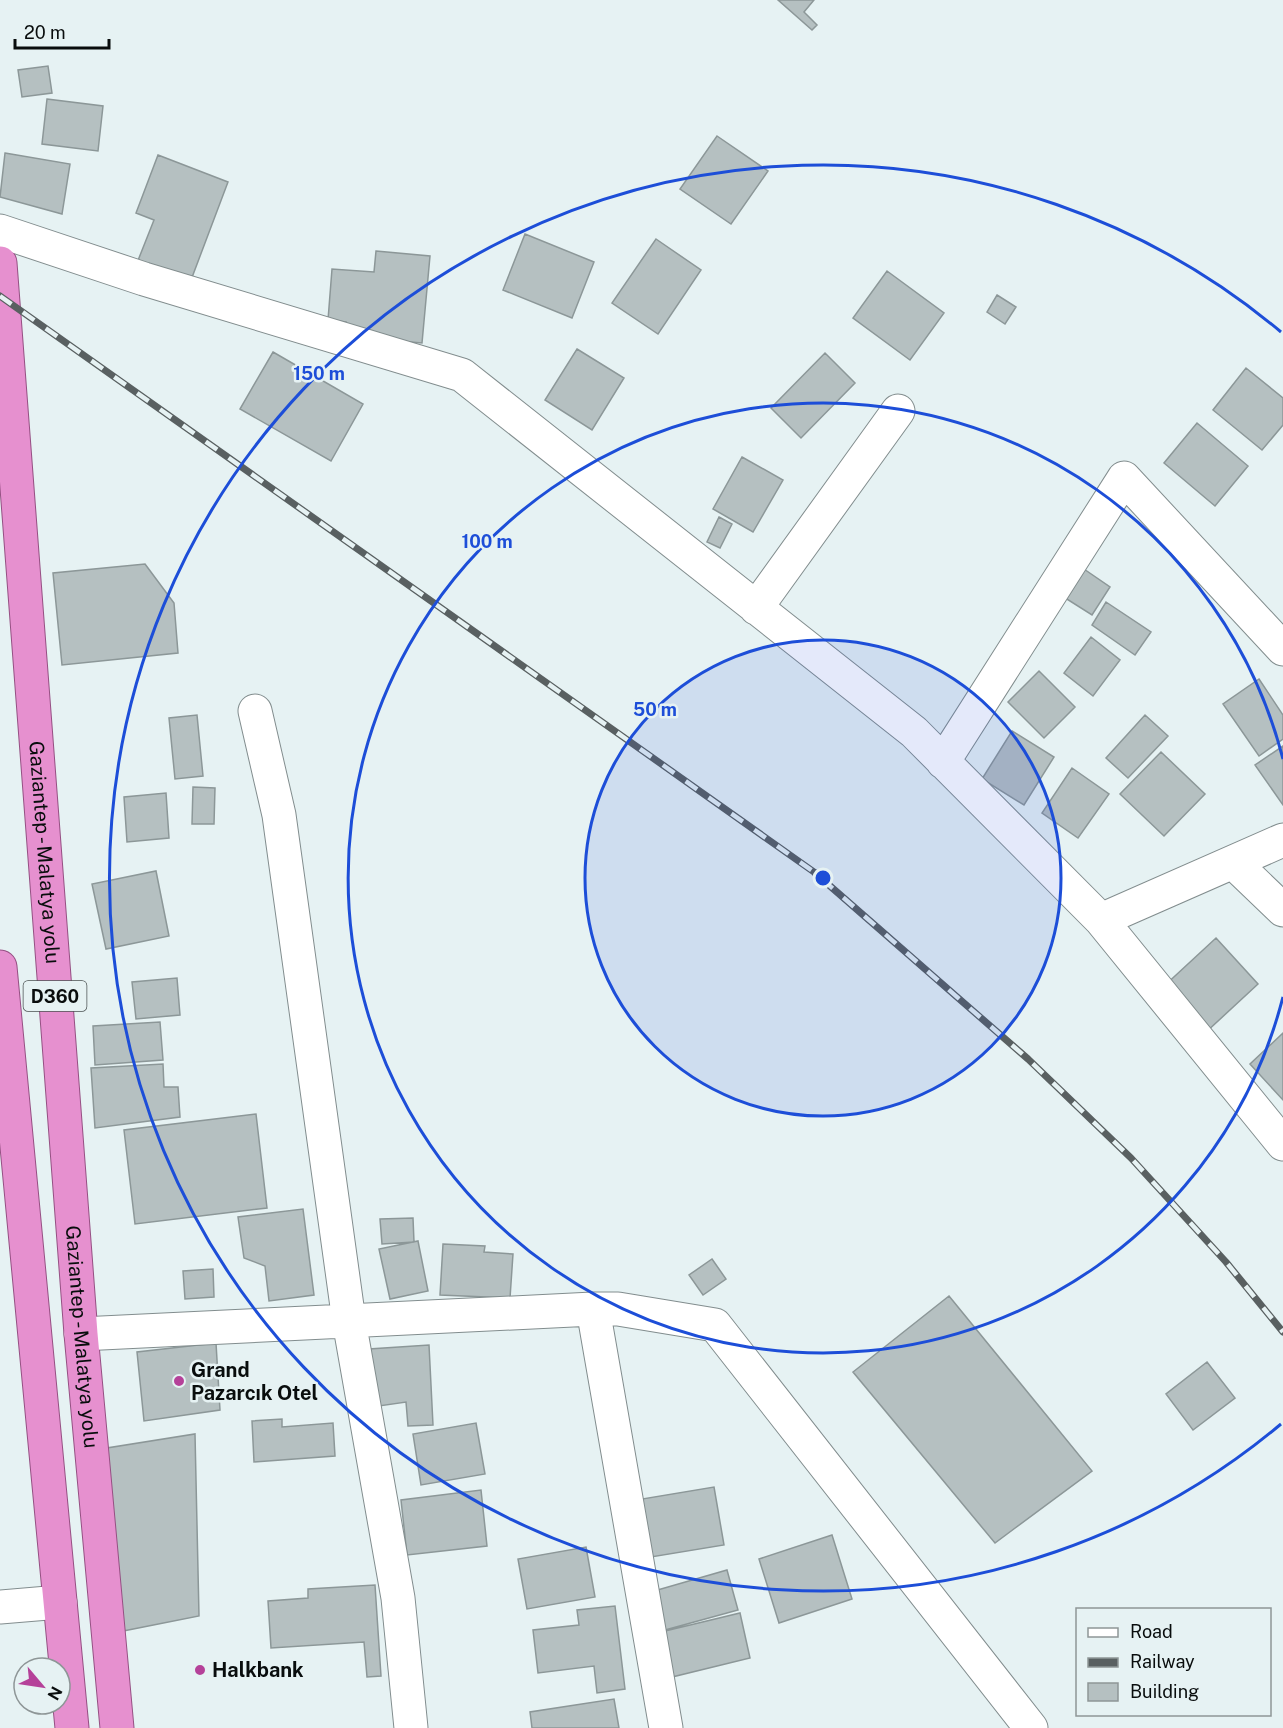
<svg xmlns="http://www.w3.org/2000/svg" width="1283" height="1728" viewBox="0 0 1283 1728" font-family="'Public Sans',sans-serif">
<rect width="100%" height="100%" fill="#e6f2f3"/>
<path fill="#b5c0c1" stroke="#8c9798" stroke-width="1.5" d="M778,0H814L804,12L817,25L812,30Z
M48,66L52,93L22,97L18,70Z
M47,99L103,106L98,151L42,144Z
M717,136L768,171L731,224L680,189Z
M5,153L70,164L62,214L0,197Z
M158,155L228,182L188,288L135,268L154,220L136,213Z
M525,234L594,262L572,318L503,290Z
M656,239L701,270L658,334L612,303Z
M376,251L430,256L422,343L344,336L346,322L328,320L332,269L374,272Z
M887,271L944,313L910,360L853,318Z
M997,295L1016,307L1005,324L987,312Z
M577,349L624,378L592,430L545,400Z
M273,352L363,404L331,461L240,409Z
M825,353L855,383L801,438L771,408Z
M1246,368L1283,398V425L1262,450L1213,410Z
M1197,423L1248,466L1215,506L1164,463Z
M742,457L783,480L753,532L713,509Z
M719,517L732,524L720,548L707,542Z
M145,564L174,603L178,653L62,665L53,573Z
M1081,567L1110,587L1092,615L1062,596Z
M1106,602L1151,632L1135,655L1092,625Z
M1091,637L1120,660L1093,696L1064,673Z
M1039,671L1075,707L1044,738L1008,702Z
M1259,679L1283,715V739L1259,756L1223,704Z
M197,715L203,776L175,779L169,718Z
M1145,715L1168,736L1128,778L1106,758Z
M1012,731L1054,757L1024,805L982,779Z
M1283,746V805L1255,765Z
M1161,752L1205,794L1164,836L1120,794Z
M1072,768L1109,794L1078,838L1042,813Z
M193,787L215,788L214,824H192Z
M166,793L169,838L127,842L124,797Z
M156,871L169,936L106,949L92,884Z
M1216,938L1258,984L1204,1034L1162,988Z
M177,978L180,1015L136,1019L132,982Z
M160,1022L163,1060L95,1065L93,1026Z
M1283,1033V1100L1250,1064Z
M163,1064L164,1087H178L180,1117L95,1128L91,1068Z
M256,1114L267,1208L135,1224L124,1130Z
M303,1209L314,1295L269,1301L265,1266L244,1258L238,1217Z
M413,1218L414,1242L382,1244L380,1219Z
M418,1241L428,1291L390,1299L379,1249Z
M443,1244L485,1246L484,1252L513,1254L510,1298L440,1295Z
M712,1259L726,1279L703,1295L689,1275Z
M213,1269L214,1297L185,1299L183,1271Z
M949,1296L1092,1471L995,1543L853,1372Z
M216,1343L220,1410L144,1421L137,1352Z
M429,1345L433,1425L408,1426L406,1402L372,1407L369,1349Z
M1207,1362L1235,1398L1193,1430L1166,1394Z
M282,1419V1427L333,1423L335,1456L254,1462L252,1421Z
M476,1423L485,1474L421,1485L413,1434Z
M195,1434L199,1616L108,1634L107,1448Z
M714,1487L724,1545L645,1558L636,1500Z
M481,1490L487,1546L407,1555L401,1500Z
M832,1535L852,1599L779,1623L759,1559Z
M586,1547L595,1597L527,1609L518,1559Z
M727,1570L738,1610L665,1630L654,1591Z
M375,1585L381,1676L367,1677L364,1642L271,1648L268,1601L308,1598V1589Z
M615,1606L625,1689L597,1693L594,1666L538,1673L533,1630L579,1625L577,1610Z
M740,1613L750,1658L672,1677L661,1632Z
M614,1699L619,1728H532L530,1712Z"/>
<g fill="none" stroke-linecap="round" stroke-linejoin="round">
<g stroke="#828d8e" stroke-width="35">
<path id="minor" d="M0,231L144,279L462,375L914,732L1101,920L1283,840
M756,608L898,411
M255,711L279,815L349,1321L398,1598L411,1728
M943,762L1124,478L1283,649
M1234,863L1283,910
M1101,920L1283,1144
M593,1309L666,1728
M81,1334L593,1309H618L715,1325L1031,1728
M0,1607L60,1602"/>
</g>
<g stroke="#955083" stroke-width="35">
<g id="trunk">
<path id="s1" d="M0,263L81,1334L117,1728"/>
<path d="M0,967L72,1728"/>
</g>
</g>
<use href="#minor" stroke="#fff" stroke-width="33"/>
<use href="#trunk" stroke="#e690cf" stroke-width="33"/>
<g stroke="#596061" stroke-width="7">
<path id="rail" d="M0,296L814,872L1028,1059L1131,1158L1226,1262L1283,1332"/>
</g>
<use href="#rail" stroke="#e6f2f3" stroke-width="4.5" stroke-dasharray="14" stroke-linecap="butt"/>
</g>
<circle cx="823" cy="878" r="238" fill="#1d4ed8" fill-opacity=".12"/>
<g fill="none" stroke="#1d4ed8" stroke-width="3">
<circle cx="823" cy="878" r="238"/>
<path d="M1283 997A475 475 0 1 1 1283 759"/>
<path d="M1281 1424A713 713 0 1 1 1281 332"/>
</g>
<g fill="#b54199" stroke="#e6f2f3" stroke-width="2">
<circle cx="179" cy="1381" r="6"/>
<circle cx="200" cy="1670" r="6"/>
</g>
<g text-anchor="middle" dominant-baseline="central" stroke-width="5" stroke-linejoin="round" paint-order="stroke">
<rect fill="#e6f2f3" stroke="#4b5252" stroke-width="1.5" x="23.5" y="981" width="63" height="30" rx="4.5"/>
<g font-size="18" font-weight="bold" fill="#090d0d">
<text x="55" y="996">D360</text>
</g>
<g font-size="20" fill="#090d0d" stroke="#e6f2f3">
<text stroke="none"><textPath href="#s1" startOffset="591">Gaziantep - Malatya yolu</textPath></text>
<text stroke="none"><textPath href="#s1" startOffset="1077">Gaziantep - Malatya yolu</textPath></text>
</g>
<g font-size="20" font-weight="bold" fill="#090d0d" stroke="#e6f2f3" text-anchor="start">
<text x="191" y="1370">Grand<tspan x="191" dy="23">Pazarcık Otel</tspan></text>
<text x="212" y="1670">Halkbank</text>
</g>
</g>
<circle cx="823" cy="878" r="9" fill="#1d4ed8" stroke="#e6f2f3" stroke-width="3"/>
<g font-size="18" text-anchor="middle" font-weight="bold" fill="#1d4ed8" stroke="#e6f2f3" stroke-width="5" stroke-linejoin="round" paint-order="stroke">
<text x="319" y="380">150 m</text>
<text x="487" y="548">100 m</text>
<text x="655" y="716">50 m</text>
</g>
<rect x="1076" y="1608" width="195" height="108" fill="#e6f2f3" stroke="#8e9697" stroke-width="1.5"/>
<rect x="1088" y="1628" width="30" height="9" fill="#ffffff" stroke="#8e9697" stroke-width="1.5"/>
<text x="1130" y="1638" font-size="18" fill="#090d0d">Road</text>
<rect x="1088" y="1658" width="30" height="9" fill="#596061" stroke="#8e9697" stroke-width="1.5"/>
<text x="1130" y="1668" font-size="18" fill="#090d0d">Railway</text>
<rect x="1088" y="1683" width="30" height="18" fill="#b5c0c1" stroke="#8e9697" stroke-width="1.5"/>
<text x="1130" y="1698" font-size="18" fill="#090d0d">Building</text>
<g transform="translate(42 1686) rotate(119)"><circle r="28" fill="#e6f2f3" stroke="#8e9697" stroke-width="1.5"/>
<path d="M0-4.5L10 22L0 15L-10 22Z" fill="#b54199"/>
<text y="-9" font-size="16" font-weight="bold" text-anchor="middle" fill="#090d0d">N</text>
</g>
<path d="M15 39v9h94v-9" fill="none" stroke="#090d0d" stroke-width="3"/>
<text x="24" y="39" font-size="18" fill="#090d0d" stroke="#e6f2f3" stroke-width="4.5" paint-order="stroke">20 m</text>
</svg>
